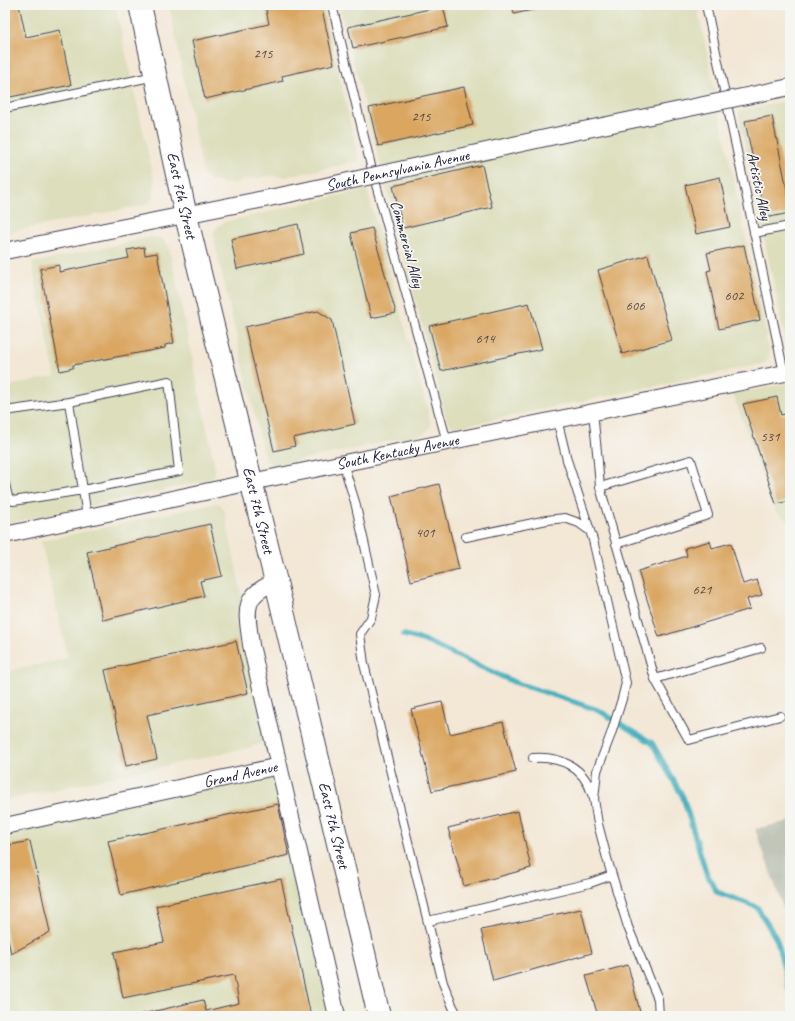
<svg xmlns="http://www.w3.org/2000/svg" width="795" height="1021" viewBox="0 0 795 1021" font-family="Caveat,sans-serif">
<rect width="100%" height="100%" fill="#f6f6f2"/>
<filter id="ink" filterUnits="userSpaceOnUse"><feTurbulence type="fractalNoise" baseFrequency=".025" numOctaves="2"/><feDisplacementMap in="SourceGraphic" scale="8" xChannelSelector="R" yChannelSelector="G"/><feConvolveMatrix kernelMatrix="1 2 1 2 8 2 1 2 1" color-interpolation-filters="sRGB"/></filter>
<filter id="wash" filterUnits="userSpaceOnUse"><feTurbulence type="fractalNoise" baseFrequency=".012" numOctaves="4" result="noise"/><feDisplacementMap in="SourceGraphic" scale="16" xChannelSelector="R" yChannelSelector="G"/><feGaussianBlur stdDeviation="0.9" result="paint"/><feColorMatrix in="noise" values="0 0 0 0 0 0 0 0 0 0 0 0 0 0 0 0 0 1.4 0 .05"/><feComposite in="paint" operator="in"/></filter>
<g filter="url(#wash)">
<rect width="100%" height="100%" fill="#f3e7d5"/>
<path fill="#dcdebc" d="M5,5H115L155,184L153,198L150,202L144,205L5,233Z
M169,5H323L359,161L285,177L270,176L226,184L212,181L203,173Z
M339,5H697L770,354L769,358L766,362L762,364L457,427L452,426L446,418Z
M790,100V358H789L738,111Z
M367,189L430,419L431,426L426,432L422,434L277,465H271L265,459L214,240V232L218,226L225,222Z
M152,237L162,238L169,247L215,467V473L214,476L209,480L5,524V387L55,376L32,263Z
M790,383V521L776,513L733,394Z
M217,503L221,505L225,512L242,597L266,733L263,740L260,744L248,748L5,800V672L68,658L41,541Z
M274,772L330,1016H5V832Z"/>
<path fill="#c2c6b9" d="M790,821V927L755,829Z"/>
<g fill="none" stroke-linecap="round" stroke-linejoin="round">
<path stroke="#40aebc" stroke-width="5.5" d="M404,635L423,640L514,682L598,710L652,743L683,797L706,872L717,892L757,907L777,940L790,992"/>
</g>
<g id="blocks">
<path fill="#daa661" d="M5,5H19L26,37L60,30L71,85L5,98Z
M265,5H321L334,64L282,76L283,81L205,99L192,41L269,24Z
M512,5H549L550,6L514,14Z
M443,6L448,27L353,48L348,27Z
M464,87L473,125L378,146L369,108Z
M772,116L790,204V213L765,218L745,121Z
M482,165L492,207L403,228L393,186Z
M720,177L730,227L696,234L685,185Z
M298,224L304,254L237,269L231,239Z
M372,228L396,313L371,318L351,233Z
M744,245L760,320L719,329L707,271L711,270L707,253Z
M144,247L145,255L157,253L174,343L165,345V348L73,365V368L60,371L40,269L59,265V272L129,258L127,250Z
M648,255L672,340L622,354L598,270Z
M529,303L542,349L441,371L429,326Z
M318,311L332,320L355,424L293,438L295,446L274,451L245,327Z
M777,397L781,415L790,413V501L776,504L743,404Z
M439,484L459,569L411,581L391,496Z
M210,524L222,576L200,581L204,596L103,620L87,552Z
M710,541L712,548L731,543L743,584L757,580L762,595L747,599L750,609L659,637L638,571L687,556L685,548Z
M236,641L248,693L147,715L157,759L126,766L105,670Z
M442,702L450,734L503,722L516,772L432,791L411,709Z
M278,804L289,855L121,895L108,841Z
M518,811L531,868L464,886L448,828Z
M30,841L50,932L11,954L5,925V846Z
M281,879L311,1016H134L203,1000L206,1011L239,1003L234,975L123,998L114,952L164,942L156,906Z
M581,909L592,953L493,981L481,930Z
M628,965L641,1016H598L586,976Z"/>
</g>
</g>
<g filter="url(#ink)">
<use href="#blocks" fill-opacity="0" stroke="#414052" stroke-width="1"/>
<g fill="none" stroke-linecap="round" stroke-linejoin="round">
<g stroke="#414052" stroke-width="10">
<path id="lane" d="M332,5L372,170L447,442
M706,5L784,373
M5,108L155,76
M754,233L790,226
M5,411L69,402
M593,412L598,462L600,487L655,679L761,648
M557,419L567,460L593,540L626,683L622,699L611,734L597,771L594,799L598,824L608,862L628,927L658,999L659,1016
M343,463L355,502L376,595L371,618L360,634L364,664L443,983L453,1007L458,1016
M5,484L8,497L13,501L83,490L179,471L169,381L69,402L83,490L87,517
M600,487L691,460L708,515L616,544
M466,537L547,520L565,518L579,523L590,531
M655,679L689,740L780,716
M533,758C560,756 584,767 592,794
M428,921L590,883L612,875"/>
</g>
<g stroke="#414052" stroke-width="18">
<g id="street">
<path d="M5,251L289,194"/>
<path id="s1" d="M5,535L251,482L790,372"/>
<path d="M276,582C240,595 247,613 251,645L337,1016"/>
<path id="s2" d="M5,826L279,766"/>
</g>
</g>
<g stroke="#414052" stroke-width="24">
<g id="primary">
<path id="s3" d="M140,5L186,216L276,582L379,1016"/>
</g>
</g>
<use href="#lane" stroke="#fff" stroke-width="8"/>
<use href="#street" stroke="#fff" stroke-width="16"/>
<use href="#primary" stroke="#fff" stroke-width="22"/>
<g stroke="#414052" stroke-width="18" stroke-linecap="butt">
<g id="street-bridge">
<path id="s4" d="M289,194L564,134L790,87"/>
</g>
</g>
<use href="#street-bridge" stroke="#fff" stroke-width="16"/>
</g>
</g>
<g text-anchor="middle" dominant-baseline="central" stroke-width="3.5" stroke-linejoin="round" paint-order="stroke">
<g font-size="14" fill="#504344">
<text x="263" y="53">215</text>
<text x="421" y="116">215</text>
<text x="734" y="295">602</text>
<text x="635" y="305">606</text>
<text x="485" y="338">614</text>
<text x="770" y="436">531</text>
<text x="425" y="532">401</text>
<text x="702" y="589">621</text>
</g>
<g font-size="16" fill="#22223b" stroke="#f6f6f2">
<text stroke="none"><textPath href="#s4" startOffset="111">South Pennsylvania Avenue</textPath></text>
<text transform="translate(759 186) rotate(78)">Artistic Alley</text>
<text stroke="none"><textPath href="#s3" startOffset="195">East 7th Street</textPath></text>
<text transform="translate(407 244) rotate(75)">Commercial Alley</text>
<text stroke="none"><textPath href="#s1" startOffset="401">South Kentucky Avenue</textPath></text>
<text stroke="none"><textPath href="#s3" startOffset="519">East 7th Street</textPath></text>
<text stroke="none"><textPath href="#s2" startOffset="241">Grand Avenue</textPath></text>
<text stroke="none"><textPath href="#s3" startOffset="843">East 7th Street</textPath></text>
</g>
</g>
<rect width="795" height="1021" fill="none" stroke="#f6f6f2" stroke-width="20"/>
</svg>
